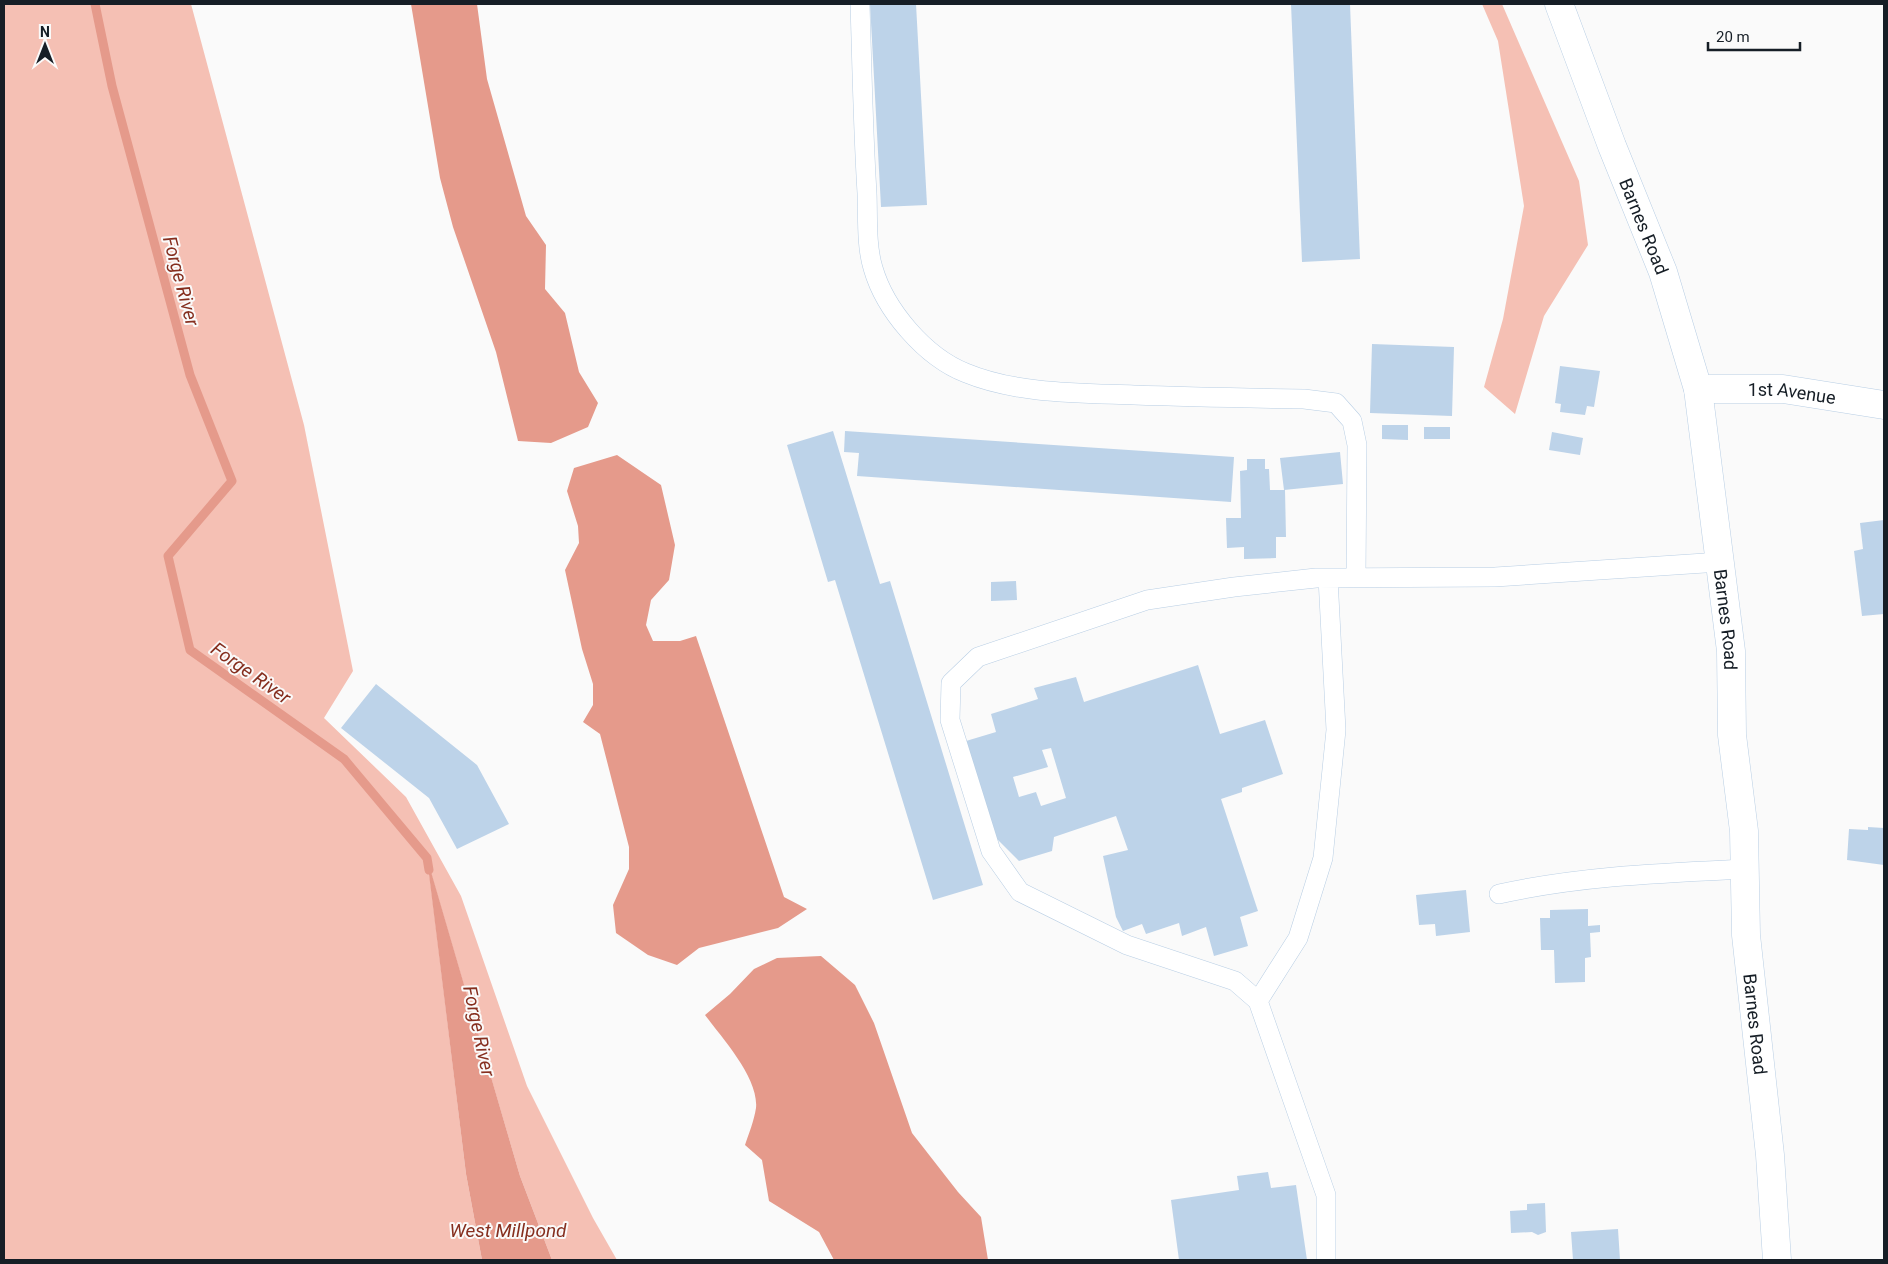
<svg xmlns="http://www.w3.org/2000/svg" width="1888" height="1264" viewBox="0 0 1888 1264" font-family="Roboto,sans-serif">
<rect width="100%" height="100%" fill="#fafafa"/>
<path fill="#f5c0b4" d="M4,4H191L304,425L353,671L324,718L406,797L461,896L527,1086L593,1218L617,1260H552L520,1176L428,863L466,1174L482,1260H4Z
M1482,4H1502L1579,181L1588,245L1544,316L1515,414L1484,387L1503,319L1524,206L1498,41Z"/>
<path fill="#e59a8b" d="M411,4H477L487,79L526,216L546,245L545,289L565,313L579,372L598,403L588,427L551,443L518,441L496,352L453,227L440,178Z
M617,455L661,485L675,545L669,580L651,600L646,625L653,641H680L696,636L784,897L807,909L778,928L699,948L677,965L648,955L616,933L613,905L629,869V847L600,734L583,722L593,705V684L582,649L565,570L579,543L578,526L567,491L574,468Z
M427,858L520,1176L552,1260H482L466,1174Z
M821,956L855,985L874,1023L912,1133L958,1192L981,1217L988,1260H834L819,1232L769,1201L762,1160L745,1145C749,1133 754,1121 756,1108C759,1078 722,1038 705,1015L730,994L754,969L777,958Z"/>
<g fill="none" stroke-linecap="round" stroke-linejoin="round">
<path stroke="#e59a8b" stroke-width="9" d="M95,4L112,86L190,375L232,481L168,556L190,650L344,759L427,858L429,870"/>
</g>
<path fill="#bdd3e9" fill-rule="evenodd" d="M870,4H916L927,205L881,207Z
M1291,4H1350L1360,259L1302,262Z
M1372,344L1454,347L1452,416L1370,413Z
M1560,366L1600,371L1594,407L1587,406L1585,415L1560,412L1561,404L1555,403Z
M1382,425H1408V440L1382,439Z
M1424,427H1450V439H1424Z
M833,431L880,584L890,581L983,885L933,900L835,580L828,582L787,445Z
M845,431L1234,457L1231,502L857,476L859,453L844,452Z
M1552,432L1583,438L1580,455L1549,450Z
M1340,452L1343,484L1284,490L1280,458Z
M1247,459H1265V469H1269L1270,490H1285L1286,537H1276V558L1244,559V547L1227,548L1226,518H1241L1240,471L1247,470Z
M1884,520V614L1862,616L1854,551L1863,549L1860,523Z
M1016,581L1017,600L991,601V582Z
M1198,665L1220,734L1265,720L1283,774L1242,788V792L1221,799L1258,911L1240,917L1248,946L1214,956L1206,927L1182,936L1179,923L1146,934L1142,924L1123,931L1116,917L1103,856L1128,850L1116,816L1054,837L1052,851L1019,861L996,838L966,741L996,732L991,714L1038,699L1034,688L1076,677L1084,702ZM1051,748L1066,798L1041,806L1036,792L1019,797L1013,777L1048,767L1042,750Z
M376,684L477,765L509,824L457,849L429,798L341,728Z
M1868,827L1884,828V865L1847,860L1849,829L1868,830Z
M1466,890L1470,932L1436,936L1435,924L1419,925L1416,895Z
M1588,909V926L1600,925V932L1590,933L1591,957L1585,958V982L1555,983L1554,950H1541L1540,918H1550V910Z
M1268,1172L1271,1188L1296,1185L1307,1260H1179L1171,1200L1239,1190L1237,1176Z
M1545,1203L1546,1232L1538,1235L1532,1232L1511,1233L1510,1211L1527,1210V1204Z
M1618,1229L1620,1260H1573L1571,1232Z"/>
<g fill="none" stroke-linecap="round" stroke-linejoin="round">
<g stroke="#b8cee4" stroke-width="20">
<path id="service" d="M860,4C862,67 863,130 867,193C868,217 866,245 873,268C885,310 925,357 966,373C1017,394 1079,393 1134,395C1190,397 1247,398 1304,399L1336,403L1352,421L1357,445L1356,578
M1499,894C1580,876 1662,873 1745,869
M1258,1001L1298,938L1323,858L1336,730L1328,578
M1326,1260V1195L1258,1001L1235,981L1127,945L1020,892L991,851L950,720L951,683L978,657L1147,600L1234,587L1316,578L1495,577L1720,562"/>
</g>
<g stroke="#b8cee4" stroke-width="29">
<g id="minor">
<path id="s1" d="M1698,389H1783L1884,405"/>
</g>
</g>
<g stroke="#b8cee4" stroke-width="29">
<g id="tertiary">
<path id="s2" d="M1559,4L1612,146L1663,272L1698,389L1731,651L1732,735L1744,831L1746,935L1770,1155L1777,1260"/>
</g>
</g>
<use href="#service" stroke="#fff" stroke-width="19"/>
<use href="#minor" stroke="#fff" stroke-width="28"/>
<use href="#tertiary" stroke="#fff" stroke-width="28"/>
</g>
<g text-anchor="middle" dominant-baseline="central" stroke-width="4" stroke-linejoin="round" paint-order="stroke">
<g font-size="18" fill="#161e26" stroke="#fafafa">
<text stroke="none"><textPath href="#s2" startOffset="238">Barnes Road</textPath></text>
<text stroke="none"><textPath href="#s1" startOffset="94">1st Avenue</textPath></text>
<text stroke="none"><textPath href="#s2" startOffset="642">Barnes Road</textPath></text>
<text stroke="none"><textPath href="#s2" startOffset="1048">Barnes Road</textPath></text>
</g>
<g font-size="19" font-style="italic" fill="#862f1f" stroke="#fafafa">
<text transform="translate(181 281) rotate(75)">Forge River</text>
<text transform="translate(251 673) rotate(35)">Forge River</text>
<text transform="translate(479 1031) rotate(78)">Forge River</text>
<text x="508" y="1230">West Millpond</text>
</g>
</g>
<rect width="1888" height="1264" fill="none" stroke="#161e26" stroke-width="10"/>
<g transform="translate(45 45)" stroke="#fafafa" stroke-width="4" paint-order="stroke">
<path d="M0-4L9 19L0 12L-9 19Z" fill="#161e26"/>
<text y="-8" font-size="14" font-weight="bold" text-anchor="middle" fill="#161e26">N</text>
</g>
<path d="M1708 42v8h92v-8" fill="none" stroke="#161e26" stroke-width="2.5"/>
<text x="1716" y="42" font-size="15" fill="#161e26" stroke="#fafafa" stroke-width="4" paint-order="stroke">20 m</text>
</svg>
